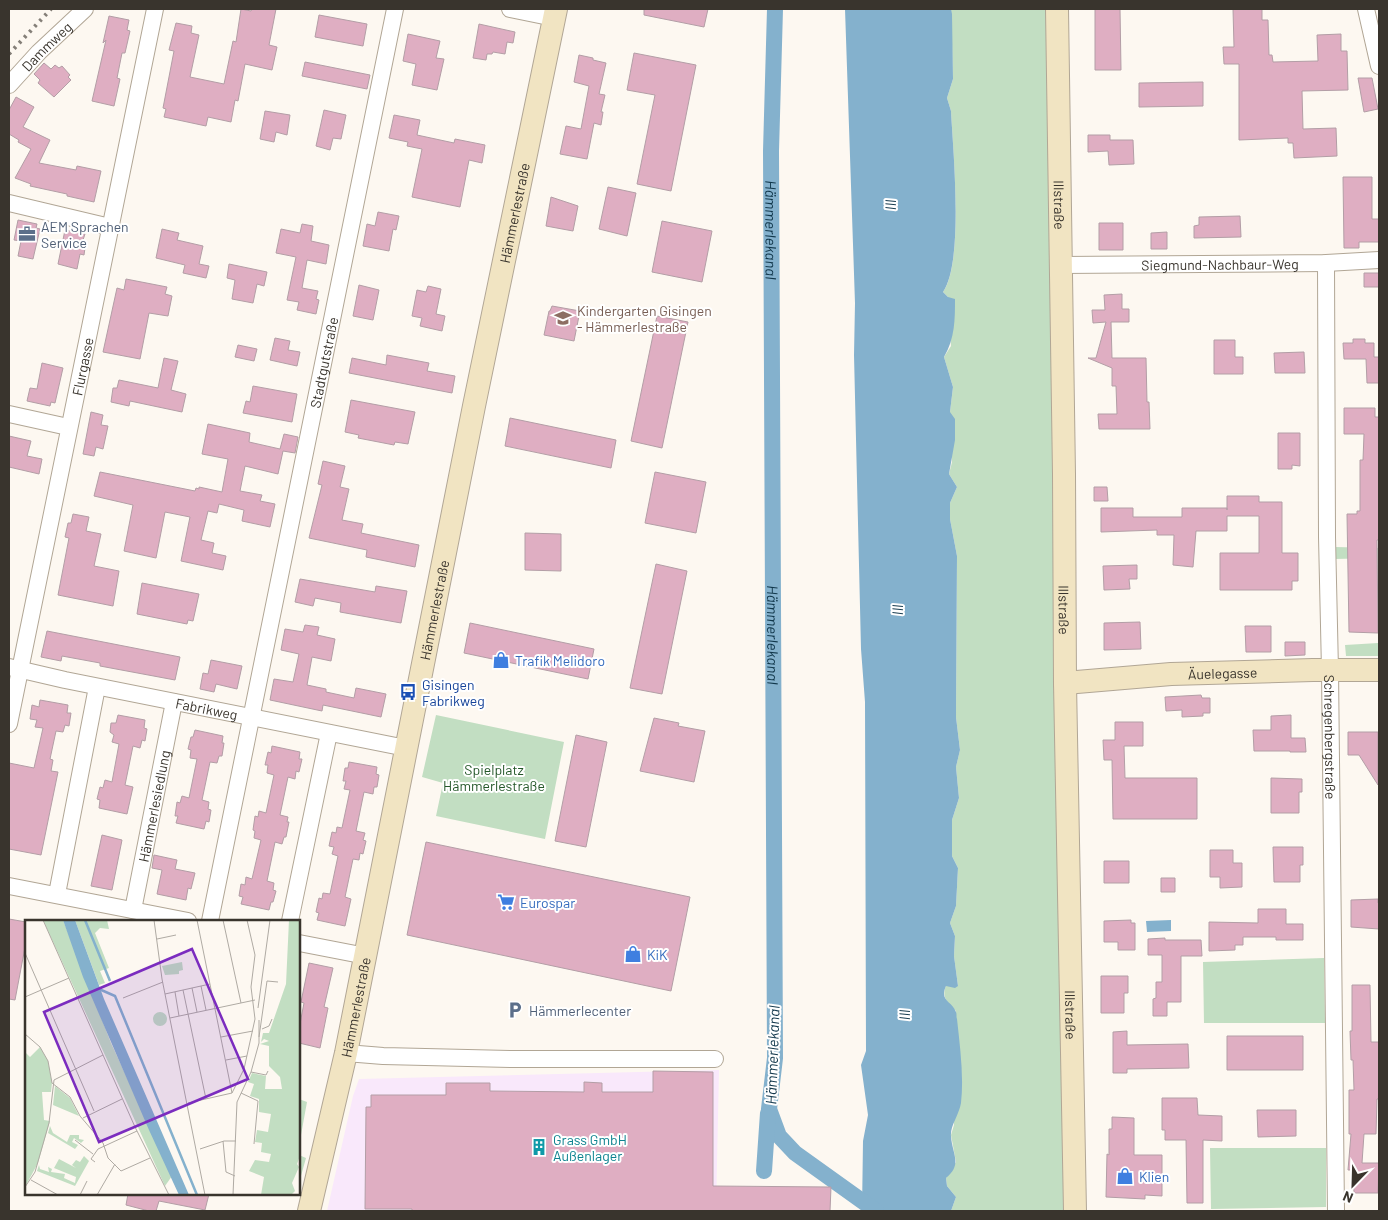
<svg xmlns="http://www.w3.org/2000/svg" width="1388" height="1220" viewBox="0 0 1388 1220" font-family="Barlow,sans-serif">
<rect width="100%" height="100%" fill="#fdf8f1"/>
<path fill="#f9e8fb" d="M719,1070L716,1211H327L353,1096L359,1079Z"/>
<path fill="#c2dec2" d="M951,9H1057L1075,1211H951L956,1197L947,1186L946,1178L956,1162L951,1135L954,1125L956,1011C948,1003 941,997 946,986H958L954,956L955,936L950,923L956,906L958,868L952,856V820L959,798L956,767L960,750L956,717L957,556L950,519V503L957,487L949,474L952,462L950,412L953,387L944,357L951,346L948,297L943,292C964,263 953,150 951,111L947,98L953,79Z
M1335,547L1379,548V656H1346L1345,645L1378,643L1377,558L1335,559Z
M436,715L564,742L545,839L436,816L443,783L422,777Z
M1324,958L1325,1023H1204L1203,962Z
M299,1099L307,1102L299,1146Z
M1210,1148H1326V1207L1211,1209Z
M299,1155L306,1158L299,1183Z"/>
<path fill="#84b1cd" d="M845,9H951L952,14L953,79L947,98L951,111C953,150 964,262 943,292L948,297L955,299C955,320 955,338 944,357L953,387L950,412L955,419V440L949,474L957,487L950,503V519L957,556L956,717L960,750L956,767L959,798L952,820V856L958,868L956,906L950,923L955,936L954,956L958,986L955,988L946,986C939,1001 952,1001 956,1012C957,1014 956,1017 957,1019C960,1047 964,1076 961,1103C959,1115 950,1126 951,1136C952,1154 963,1164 946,1178L947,1186L956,1197L951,1211H862L863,1141L868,1115L861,1065L866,1051L865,702L861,649L854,355L855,303Z
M1171,920V931L1147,932L1146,921Z"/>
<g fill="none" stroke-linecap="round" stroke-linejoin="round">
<g stroke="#84b1cd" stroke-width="16">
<path id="s1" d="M775,9L771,151L775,1058L769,1109L779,1136L795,1153L876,1211"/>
<path d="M764,1171L768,1113"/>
</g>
</g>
<path fill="#dfaec2" stroke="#b39ea6" d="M241,9L251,11L252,9H276L269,45L277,47L272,70L245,64L238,101L235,100L231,122L208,117L206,126L164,117L166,109L163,108L174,51L169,50L176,23L192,26L191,33L199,35L190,77L224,84L233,41L236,42Z
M644,9H708L704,27L644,15Z
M1095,9H1120L1121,70H1095Z
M1233,9H1262V20H1268L1269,55H1272L1273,62L1318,61L1317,35L1341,34V51H1347L1348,90L1302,91L1303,129L1336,128L1337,156L1294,158L1293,143H1288V138L1239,140V64H1224L1223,47H1234Z
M319,15L367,24L363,46L315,37Z
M109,16L129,20L127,30L130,31L125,53H122L117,78L120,79L114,106L92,101L106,40L103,43Z
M479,24L515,32L513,43L507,42L505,54L493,52L492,54H487L486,60L473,58Z
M408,34L440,41L436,58L444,59L437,90L412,85L416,64L403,61Z
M634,53L696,65L671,191L637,184L655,95L627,90Z
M579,55L593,58V60L606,63L599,94L605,95L601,112H603L601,125L594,123L587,159L560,154L566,126L581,129L589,86L574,82Z
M305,62L370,75L367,89L302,76Z
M44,63L51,69L55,65L59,68L62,66L70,75L68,77L71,80L54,97L38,83L40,80L34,74Z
M1358,78H1372L1378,109L1364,112Z
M1203,82V106L1139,107V83Z
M16,97L34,107L23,127L50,140L39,163L76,170L77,166L101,171L94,202L67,196V194L30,186L31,184L15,178L31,149L18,142L19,140L9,134V110Z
M324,110L346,115L341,139L333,138L330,150L316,146Z
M265,111L290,115L287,135L276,132L274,142L260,139Z
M394,115L420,120L417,135L454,143L455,139L485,145L482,163L469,160L460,207L412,197L422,149L407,146L408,142L389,138Z
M1088,135H1110V140H1133L1134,164L1109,165L1108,151L1088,152Z
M1343,177H1372V219H1379V242H1359V248H1344Z
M608,187L636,193L627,236L599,229Z
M551,197L578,206L573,231L546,226Z
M378,212L399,216L396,230L393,229L389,251L363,246L367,224L375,226Z
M1240,216L1241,237L1194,238V226L1199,225V217Z
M18,220L37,224L36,228L40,229L33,259L18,256L21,241L14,240Z
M662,221L712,231L702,282L652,272Z
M1099,223H1123V250H1099Z
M302,224L313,226L311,241L329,245L326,264L307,260L302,288L318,291L316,299L319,300L316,314L297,310L299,302L287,300L296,257L276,253L281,229L300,233Z
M162,229L179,233L177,240L203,246L199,264L209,266L206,278L183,273L185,265L156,258Z
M65,230L85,234L83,240L86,241L84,255L80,254L77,269L58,264Z
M1167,232V249H1151V233Z
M229,264L267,272L264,286L257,284L253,303L232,299L235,280L227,278Z
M1364,273H1379V287H1364Z
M126,279L167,287L165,294L172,296L168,316L149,313L140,359L103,352L117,288L124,290Z
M359,285L379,290L373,320L353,316Z
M428,286L441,289L436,314L445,316L442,331L420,326L422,318L412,316L417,290L426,292Z
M1122,294V309H1129V322H1111L1112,358H1146L1147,402H1149L1150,429H1099L1098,414H1117L1116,386H1112V368L1088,358H1096L1106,322L1093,323L1092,310H1105L1104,295Z
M552,306L580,311L574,341L544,335L549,311H550Z
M657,316L688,322L662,448L631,441Z
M275,338L290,341L288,350L300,352L297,366L270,360Z
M1353,339H1365V343H1374V357H1379V383H1367L1366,359H1344L1343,343H1353Z
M1214,340H1235V357H1243V374H1214Z
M238,345L257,349L254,361L235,357Z
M1304,352L1305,373H1275L1274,353Z
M387,355L429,363L427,371L455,376L452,393L349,373L352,358L386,365Z
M164,358L178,361L171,390L186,394L182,412L130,401L129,406L111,402L113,388H117L119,380L158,388Z
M42,363L63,368L55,403L51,402L50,406L27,401L30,388L37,389Z
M253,386L297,394L292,422L243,413L246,401L250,402Z
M351,400L415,412L408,444L395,442L394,445L358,438L359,435L345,432Z
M1344,408H1375V417H1379V540H1377L1378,633L1349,632L1347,514H1357V511H1360V460H1363L1364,434H1344Z
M91,412L103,415L101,425L108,426L103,449L96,447L94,456L83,454Z
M510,418L616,440L611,468L505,446Z
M208,424L250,433L249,442L280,449L284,434L298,437L295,453L283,451L278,474L245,466L240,491L262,495L260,501L275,504L270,527L242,521L244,510L219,504L217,513L208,511L201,540L214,543L212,553L226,556L223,570L181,561L190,517L165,512L156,558L124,551L133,505L94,496L100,472L195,491L196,488L199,489V487L222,492L228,459L202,454Z
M1278,433H1300V466L1292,465V469H1278Z
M9,436L31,441L27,456L42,459L39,474L9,467Z
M323,461L345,466L340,487L349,489L342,520L363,524L361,533L419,545L415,567L366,557L367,550L309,538L322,485L318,484Z
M655,472L706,482L696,533L645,523Z
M1094,487H1107L1108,501H1094Z
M1227,496H1259V502H1282V553H1298V581H1292V590H1220V553H1259V516H1227V531H1196L1193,567L1173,565L1174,535H1157V530L1101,532V508H1133V517H1182V508H1227V510Z
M73,514L89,517L86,531L101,534L94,566L119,571L113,606L58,595L69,538L65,537L68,523H71Z
M525,533L561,534V571L525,570Z
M656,564L687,571L662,694L630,688Z
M1137,565V579H1129L1130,589L1104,590L1103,566Z
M300,579L375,592L376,586L407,591L401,623L340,612L341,603L315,598L313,606L295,602Z
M142,583L199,594L193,621L188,620L187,624L137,614Z
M1140,622L1141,649L1104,650V623Z
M470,623L594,649L588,679L464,653Z
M305,625L319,627L317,635L335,639L331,661L312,657L307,685L326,689V692L354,698L356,688L386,694L381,717L323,705L322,711L270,700L274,679L293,682L299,654L281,650L285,629L303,632Z
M1245,626H1271V652H1246Z
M47,631L180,657L175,680L100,666V663L62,656L61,661L41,657Z
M1285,642H1305V655L1285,656Z
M211,660L242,666L237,689L216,684L214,692L200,689L203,673L208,674Z
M1201,695L1202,698H1210V713H1203V716L1182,717V710L1166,711L1165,697Z
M40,700L68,705L67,713H71L69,726L65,725L63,732L56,731L50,759L53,760L51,771L58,772L41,855L9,849V763L34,768L43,728L35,727L37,720L30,719L32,705L39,707Z
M118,715L145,720L144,728L147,729L145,741L142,740L140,748L133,746L125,785L133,787L127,814L99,808L100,800L97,799L100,787L103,788L105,780L112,782L119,744L112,742L114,735L110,732L111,723H116Z
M1291,715V738H1305L1306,752H1290V751H1254L1253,730H1271V716Z
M654,718L679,723L678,726L705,731L694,782L640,771Z
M1115,722H1143V746H1124L1125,778H1197V819H1113L1112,760H1104L1103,740H1115Z
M195,730L223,736L222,743H224L222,756H219L217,763L210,762L202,800L209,802L208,809L211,810L209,822L206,821L204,829L176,823L178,816H175L177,802L180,803L182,796L189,798L197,759L190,758L191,750L188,749L191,737H193Z
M1348,732H1378V785L1359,755H1348Z
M576,735L607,742L586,847L555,841Z
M272,746L300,752L299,759H302L299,772L296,771L295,779L288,777L280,815L288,817L287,822H289L286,837H284L282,844L275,842L267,881L274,883L273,890L276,891L273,902H271L269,910L241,904L243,897L239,896L241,884L245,885L246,877L252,879L261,840L254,838L255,831L253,830L255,816L258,817L259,811L266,813L274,775L267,773L268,765H265L268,752L271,753Z
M349,762L377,767L376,774L379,775L377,787H374L373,794L364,792L356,831L365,833L363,840L366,841L363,854L360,853L359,860L353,859L345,897L351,899L345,926L317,920L319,913L316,912L319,898L322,899L323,893L330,894L338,856L332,854L334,847L329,846L332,832L336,833L337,827L342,828L350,790L344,789L346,781H343L345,768H348Z
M1271,778L1302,779V792H1299V813H1271Z
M102,835L122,840L112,890L91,886Z
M426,842L690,897L671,991L407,935Z
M1273,847H1303V865H1300V882H1274Z
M1210,850H1233V863H1242V887L1220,888V877H1210Z
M154,855L177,860L175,869L195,873L191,889L188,888L186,900L157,894L162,870L152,868Z
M1104,861H1129V883H1104Z
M1161,878H1175V892H1161Z
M1378,899V903H1379V929L1351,927V900Z
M1258,909H1286V924H1303V940H1276V937H1243V945H1235V950L1209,951V922L1258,923Z
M9,919L26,922V942L15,1000L9,999Z
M1131,920V923H1135V950H1118V942H1104V921Z
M1165,938V940H1201L1202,956H1181V1002H1167V1016H1153V999L1156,998V982H1162V955H1148V939Z
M309,963L333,968L324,1007L328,1008L320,1048L299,1043V1029L304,1003L301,1002Z
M1101,976H1128V993H1124V1013H1101Z
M1352,985H1370L1371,1042H1379V1099H1377L1376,1134H1364L1362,1163H1379L1378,1193H1354L1353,1170H1348L1351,1134H1349V1090H1354L1353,1060H1351L1350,1031H1352Z
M1127,1031V1045L1188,1044L1189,1068L1127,1069V1073H1113V1032Z
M1227,1036H1303V1070H1227Z
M653,1071L713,1072V1186L831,1187L830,1211H412V1209H365L366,1107H371V1095H446V1083H490V1091L584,1092V1082L602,1083V1092H653Z
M1162,1098H1197L1198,1115L1222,1116V1141L1203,1140V1203H1187L1186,1140H1165V1130H1162Z
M1257,1110H1296V1136L1258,1137Z
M1112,1117L1134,1118V1155H1162V1196L1145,1195V1199L1106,1197L1107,1154L1109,1155V1129H1112Z
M128,1194H209L205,1210L159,1201L156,1211H149L126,1205Z"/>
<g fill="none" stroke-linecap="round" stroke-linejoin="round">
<g stroke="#b1a695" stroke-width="18">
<g id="street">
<path d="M510,9L554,18"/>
<path d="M1366,9L1379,66"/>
<path id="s2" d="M9,85L39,52L85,9"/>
<path d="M9,203L110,227"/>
<path id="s3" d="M1326,263L1327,537L1330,670L1336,1211"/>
<path id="s4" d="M1061,265L1326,263L1379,260"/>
<path d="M9,414L68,427"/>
<path id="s5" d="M9,667L65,680L406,748"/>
<path id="s6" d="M9,724L155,9"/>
<path d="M9,886L188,921"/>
<path d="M57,894L97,687"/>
<path id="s7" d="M133,910L174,702"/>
<path id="s8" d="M210,921L395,9"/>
<path d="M290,921L329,733"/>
<path d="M299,943L366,956"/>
<path d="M346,1053L383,1056L511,1059H715"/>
</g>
</g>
<g stroke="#b1a695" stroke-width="24">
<g id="secondary">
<path id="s9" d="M1057,9L1064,474L1065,683L1075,1211"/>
<path id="s10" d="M1065,683L1171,674L1313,670H1379"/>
<path id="s11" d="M309,1211L346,1053L474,406L556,9"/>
</g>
</g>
<use href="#street" stroke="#fff" stroke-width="16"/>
<use href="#secondary" stroke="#f1e4c2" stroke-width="22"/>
<path stroke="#847f78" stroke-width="4" stroke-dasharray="2.5 5" stroke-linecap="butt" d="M9,54L51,9"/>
</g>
<defs>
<g id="office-bare" transform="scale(1.35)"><path d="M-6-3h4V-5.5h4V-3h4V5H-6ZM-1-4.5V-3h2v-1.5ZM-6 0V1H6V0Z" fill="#5c6f8a" stroke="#fff" stroke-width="2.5" paint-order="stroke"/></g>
<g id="school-bare" transform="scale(1.35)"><path d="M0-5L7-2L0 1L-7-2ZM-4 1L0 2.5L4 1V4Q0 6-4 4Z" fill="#8d6e63" stroke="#fff" stroke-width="2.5" paint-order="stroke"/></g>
<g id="shop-bare" transform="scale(1.35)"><path d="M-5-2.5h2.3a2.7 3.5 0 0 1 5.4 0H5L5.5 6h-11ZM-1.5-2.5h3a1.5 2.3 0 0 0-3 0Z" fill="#3f7fe0" stroke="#fff" stroke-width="2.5" paint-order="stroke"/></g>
<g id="bus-bare" transform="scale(1.35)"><path d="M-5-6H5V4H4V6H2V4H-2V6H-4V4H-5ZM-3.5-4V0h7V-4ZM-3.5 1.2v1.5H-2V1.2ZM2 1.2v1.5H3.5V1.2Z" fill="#1a4fb4" stroke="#fff" stroke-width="2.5" paint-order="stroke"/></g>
<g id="supermarket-bare" transform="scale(1.35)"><path d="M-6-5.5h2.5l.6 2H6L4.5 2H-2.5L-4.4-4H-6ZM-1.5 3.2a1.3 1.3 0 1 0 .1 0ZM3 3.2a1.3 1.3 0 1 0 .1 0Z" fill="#3f7fe0" stroke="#fff" stroke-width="2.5" paint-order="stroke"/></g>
<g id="parking-bare" transform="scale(1.35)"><path d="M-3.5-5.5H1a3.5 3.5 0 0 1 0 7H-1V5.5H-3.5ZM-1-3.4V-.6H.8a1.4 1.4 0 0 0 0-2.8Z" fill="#5c6f8a" stroke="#fff" stroke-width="2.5" paint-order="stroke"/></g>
<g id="building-bare" transform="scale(1.35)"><path d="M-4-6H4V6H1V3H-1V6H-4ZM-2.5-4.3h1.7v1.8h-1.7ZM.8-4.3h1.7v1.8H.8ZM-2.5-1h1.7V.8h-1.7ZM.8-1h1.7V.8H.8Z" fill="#0f9aa8" stroke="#fff" stroke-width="2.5" paint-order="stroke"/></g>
</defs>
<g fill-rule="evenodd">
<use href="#office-bare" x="27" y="234"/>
<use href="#school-bare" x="563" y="318"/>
<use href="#shop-bare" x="501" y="660"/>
<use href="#bus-bare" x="408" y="692"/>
<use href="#supermarket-bare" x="506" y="902"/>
<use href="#shop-bare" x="633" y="954"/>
<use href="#parking-bare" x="515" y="1010"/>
<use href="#building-bare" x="539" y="1147"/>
<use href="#shop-bare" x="1125" y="1176"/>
</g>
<g text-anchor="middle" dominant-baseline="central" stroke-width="4" stroke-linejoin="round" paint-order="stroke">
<g font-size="14" fill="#39342d" stroke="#fff">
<text stroke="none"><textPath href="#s2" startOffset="54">Dammweg</textPath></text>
<text stroke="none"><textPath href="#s9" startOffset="196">Illstraße</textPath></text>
<text stroke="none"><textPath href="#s11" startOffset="1019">Hämmerlestraße</textPath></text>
<text stroke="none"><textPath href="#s4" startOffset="159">Siegmund-Nachbaur-Weg</textPath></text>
<text stroke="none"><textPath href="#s8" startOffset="570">Stadtgutstraße</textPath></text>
<text stroke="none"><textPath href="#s6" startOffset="365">Flurgasse</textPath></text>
<text stroke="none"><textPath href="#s11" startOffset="614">Hämmerlestraße</textPath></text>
<text stroke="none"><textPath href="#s9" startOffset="601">Illstraße</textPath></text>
<text stroke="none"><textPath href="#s10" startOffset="158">Äuelegasse</textPath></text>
<text stroke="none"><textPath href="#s5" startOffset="202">Fabrikweg</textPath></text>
<text stroke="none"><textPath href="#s3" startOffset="474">Schregenbergstraße</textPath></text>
<text stroke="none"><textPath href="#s7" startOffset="106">Hämmerlesiedlung</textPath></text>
<text stroke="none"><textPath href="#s11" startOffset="209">Hämmerlestraße</textPath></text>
<text stroke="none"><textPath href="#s9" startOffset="1006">Illstraße</textPath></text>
</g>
<g font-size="14" fill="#4e5e75" stroke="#fff" text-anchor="start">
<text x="41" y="226">AEM Sprachen<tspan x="41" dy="16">Service</tspan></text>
<text x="529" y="1010">Hämmerlecenter</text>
</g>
<g font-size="14" fill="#785e54" stroke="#fff" text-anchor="start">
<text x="577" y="310">Kindergarten Gisingen<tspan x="577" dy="16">- Hämmerlestraße</tspan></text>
</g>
<g font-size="14" fill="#366cbe" stroke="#fff" text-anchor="start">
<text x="515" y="660">Trafik Melidoro</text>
<text x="520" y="902">Eurospar</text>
<text x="647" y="954">KiK</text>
<text x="1139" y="1176">Klien</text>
</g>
<g font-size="14" fill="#164399" stroke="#fff" text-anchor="start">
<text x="422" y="684">Gisingen<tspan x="422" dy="16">Fabrikweg</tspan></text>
</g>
<g font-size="14" fill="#245729" stroke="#fff">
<text x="494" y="769">Spielplatz<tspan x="494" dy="16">Hämmerlestraße</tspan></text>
</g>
<g font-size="14" fill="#0d838f" stroke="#fff" text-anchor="start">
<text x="553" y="1139">Grass GmbH<tspan x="553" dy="16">Außenlager</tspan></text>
</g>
<g font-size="15" font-style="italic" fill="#11374b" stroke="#fff">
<text transform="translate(890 205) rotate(-91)">Ill</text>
<text stroke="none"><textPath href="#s1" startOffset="221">Hämmerlekanal</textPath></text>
<text transform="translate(897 610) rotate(-91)">Ill</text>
<text stroke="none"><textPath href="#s1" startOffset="626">Hämmerlekanal</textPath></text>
<text transform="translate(904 1015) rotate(-91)">Ill</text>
<text transform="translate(772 1055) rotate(-88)">Hämmerlekanal</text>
</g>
</g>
<g transform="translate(25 920)">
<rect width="275" height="275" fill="#fdf8f1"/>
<path d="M18,0H38L86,123L147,256L140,266ZM50,0H82L84,9L75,8L70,13L84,48L75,51L80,63L74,65ZM264,0H275V236L272,244L274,247L267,263L270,271L266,275H236L239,257L224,251L230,240L244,242L246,234L236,232L237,223L230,222L232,210L243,212L246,194L234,192V179L225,176L229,164L223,162L227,153L241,156L240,169H257L255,157L244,146V126L235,124L244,121L239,119L236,122L238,113H244L261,64ZM157,42L158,50L154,51V54L140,55L137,46ZM128 99a7 7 0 1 1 14 0a7 7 0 1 1-14 0ZM15,127L23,141L27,163L26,172H17L19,200L25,201L13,243L0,267V132L5,137ZM30,166L45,178L54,196L28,185ZM25,206L28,213L42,222L45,215H54V219L59,220L56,223L49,218L47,222L53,225L50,229L23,213ZM59,236L64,241L50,266L12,251L14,245L15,249L24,252L23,247L27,249L26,252L40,254L39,258L50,263L51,257L29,248L34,239L51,248L47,245L51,240L55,242Z" fill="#c2dec2"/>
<path d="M38,0H50L79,79L164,275H154L124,210L58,57Z" fill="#84b1cd"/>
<path fill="none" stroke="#84b1cd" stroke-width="2.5" d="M60,0L85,61M74,69L90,76L172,275"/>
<path fill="none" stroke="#afaaa3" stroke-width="1" d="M18,0L110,207L144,275M129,0L137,59L180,275M198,0L216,83M132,19L151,15M0,33L69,191M176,66L181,90M167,68L172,92M158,70L181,179M150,72L154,96M140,74L185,64M0,77L44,58M98,78L138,62M233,88L245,0M145,98L230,80M237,109L244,106L247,99M0,114L15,127L23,141L27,163L45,177L55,196L78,223L83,238L96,251L125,238M196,117L228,111M234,117L242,61L253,62M201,140L222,136M226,152L241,155L243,151M207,173L219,149L230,99L226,67L230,35L222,0M216,173L233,181L229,224M163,183L207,173L172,0M58,198L97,179M50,220L68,234M198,221L201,252L210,256M175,229L199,221H211M70,242L66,239L73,229L112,211M6,260L33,275M0,267L10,252L24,203L29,160L78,135M55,275L62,261M72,275L90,244M208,275L212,182L226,152L234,123V100"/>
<path fill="#7b2cbf" fill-opacity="0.15" stroke="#7b2cbf" stroke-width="2.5" d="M167,29L223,159L74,222L19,92Z"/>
<rect width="275" height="275" fill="none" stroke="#39342d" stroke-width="2.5"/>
</g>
<rect width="1388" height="1220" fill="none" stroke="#39342d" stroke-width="20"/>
<g transform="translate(1353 1185) rotate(203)" stroke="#ffffff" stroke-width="4" paint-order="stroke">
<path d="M0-4L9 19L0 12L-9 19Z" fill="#39342d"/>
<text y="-8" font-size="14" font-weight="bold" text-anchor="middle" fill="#39342d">N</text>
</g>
</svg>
